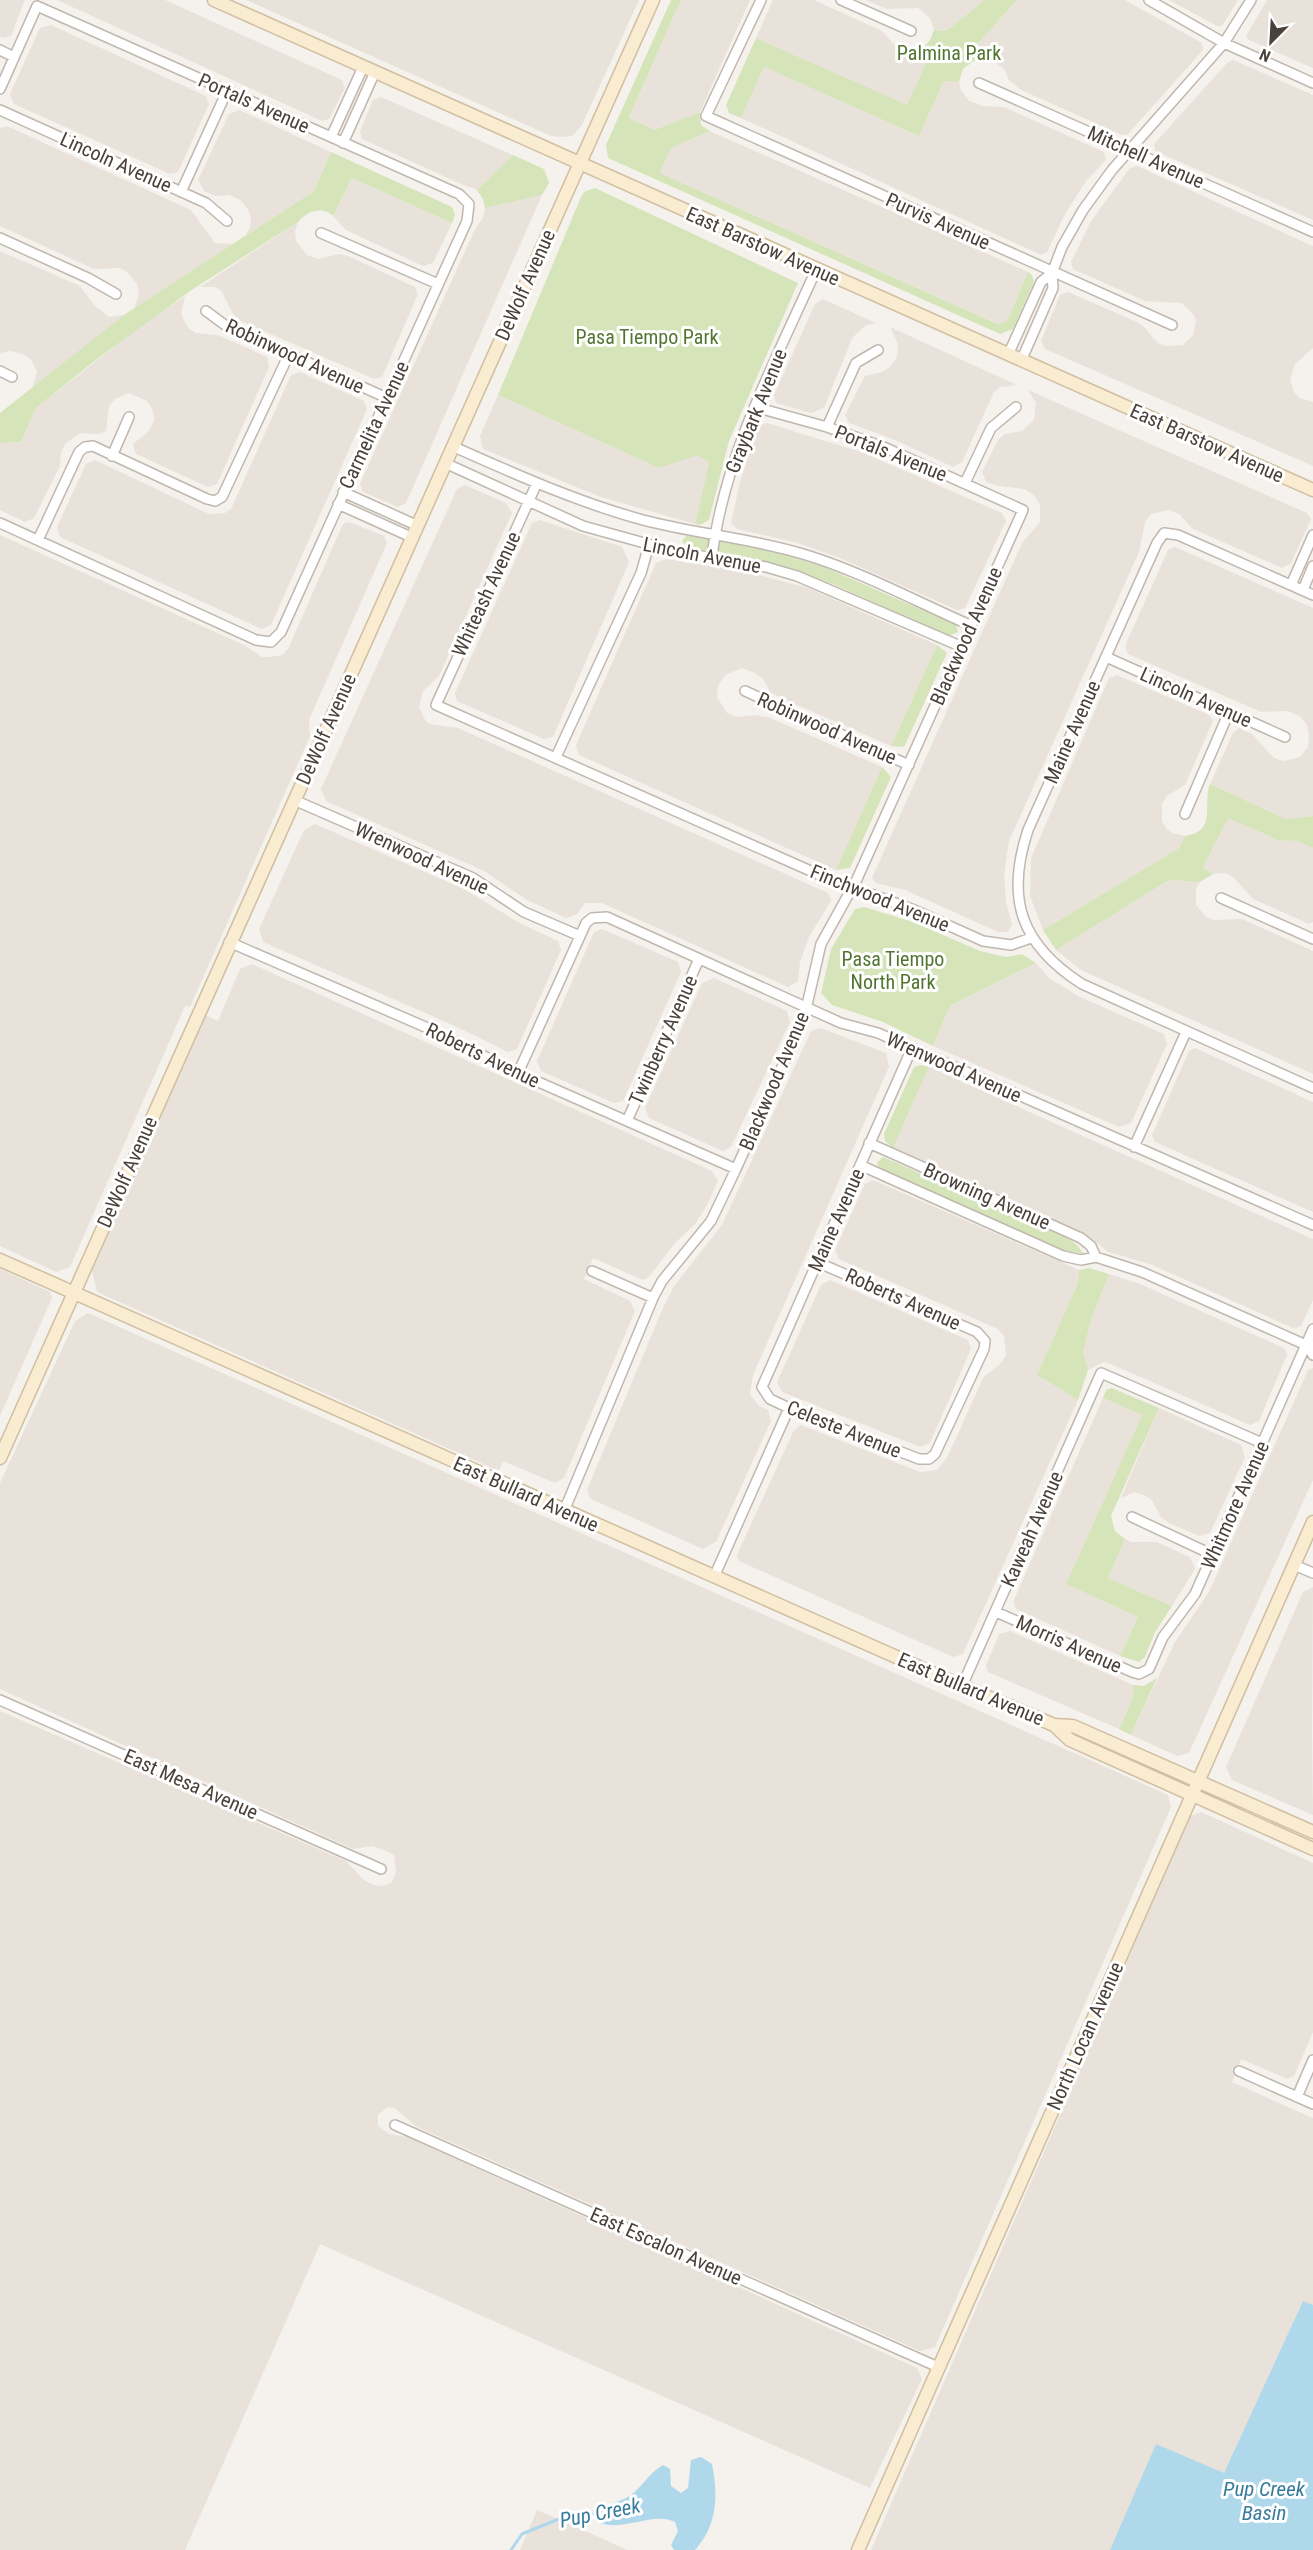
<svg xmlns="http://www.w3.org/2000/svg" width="1313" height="2550" viewBox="0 0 1313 2550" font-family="'Roboto Condensed',sans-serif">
<rect width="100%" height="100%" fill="#f5f1ec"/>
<path fill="#e8e2db" d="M0,0H25L11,36L4,38L0,36Z
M57,0H165L342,80L345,88L329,119L322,121Z
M246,0H639L582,125L572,136L562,137L551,136Z
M681,0H750L700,112L654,130L629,119Z
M773,0H814L882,31L900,51L917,52L923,48L929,57L907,106L756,38Z
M865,0H985L946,31L934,30L930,18L918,8L887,9Z
M1017,0H1125L1202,43L1203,50L1128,134L1122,135L1021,90L1009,80L1004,69L993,61L975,60L971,51Z
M1169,0H1238L1222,26H1217Z
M1267,0H1313V68L1249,40L1246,36Z
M51,25L206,96L209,104L178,172L170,174L14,104L10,94L40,28Z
M1233,60L1313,95V220L1155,151L1154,144L1227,63Z
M764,67L919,136L944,81L959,82L961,90L969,101L983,106L1004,107L1104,152L1106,160L1086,181L1065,214L1047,252L1041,255L741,118Z
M381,97L513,155L477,190L461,184L362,139L360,131L373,100Z
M239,110L331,152L314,191L245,236L250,228L251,218L248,209L240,200L229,195L216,196L204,191L198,180L229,114Z
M7,126L191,210L215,243L233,244L134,309L139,294L137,284L126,271L119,268L94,269L0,226V128Z
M710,131L1028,272L1007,321L999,324L660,173L671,148Z
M1137,166L1313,246V348L1295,364L1290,379L1294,392L1300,398L1313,402V466L1045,349L1041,341L1060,295L1068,292L1137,322L1144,327L1158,343L1166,346L1183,345L1193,335L1196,321L1194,315L1182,303L1145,301L1073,269L1071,262L1091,221L1130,168Z
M352,178L452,223L433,263L423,266L346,230L333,216Z
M542,195L406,503L398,507L363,492L360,484L475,229L483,218L485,208Z
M298,222L295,231L296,241L307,255L318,259L339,254L348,256L415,287L418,294L382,377L374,379L241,321L233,314L222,292L216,287H200Z
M0,251L80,286L95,306L109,317L124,315L32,390L37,372L32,361L25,355L11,351L0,353Z
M185,296L181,314L188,328L196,333L218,335L267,357L269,367L217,484L208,487L136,454L133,444L149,431L154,420L153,411L147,401L129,393L115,399L109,406L106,431L98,434L80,433L65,444L61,453L60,466L34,518L25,522L0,510V443L21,442L36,408L149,320Z
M823,299L876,323L866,325L852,338L824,408L811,413L776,403L774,395L815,304Z
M890,327L1017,385L1000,387L994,392L962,462L953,467L895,440L849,423L845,415L865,376L882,372L890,367L897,357L898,344Z
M300,372L364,401L367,409L271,625L262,629L60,537L57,527L86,464L95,460L209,514L225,513L231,509L291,375Z
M1028,390L1307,513L1311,519L1291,563L1282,568L1193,529L1179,514L1169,510L1151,514L1145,522L1139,552L1009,841L1004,875L1006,902L1012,924L1008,932H998L905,890L876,883L872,878L1022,543L1040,522V505L1034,495L1024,489L999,486L986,482L982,472L998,440L1005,434L1022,431L1034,420L1036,403Z
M498,395L659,468L698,454L709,463L695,524L601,497L483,449L480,436Z
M767,423L861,452L1002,513L1006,521L965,608L957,610L840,558L798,543L737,529L731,523L740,482L757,427Z
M465,485L506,503L512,513L439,676L423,691L419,707L424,718L429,724L458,728L828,893L831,901L809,937L800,962L798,981L788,987L602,903H585L577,914L566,918L527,900L484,871L326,801L321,789L457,489Z
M540,520L622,547L629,562L553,737L544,739L457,701L455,693L532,523Z
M349,522L384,536L387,543L309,720L310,736L190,1007L185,1006L70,1267L56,1272L0,1246V535L246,646L262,657H269L282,655L288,649L343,524Z
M1175,547L1313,608V816L1286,819L1210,784L1233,733L1239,728L1252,734L1274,758L1283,761L1300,757L1308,747L1309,735L1307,725L1300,716L1287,711L1261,712L1128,654L1125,646L1168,550Z
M667,559L752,573L808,588L937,645L891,746L779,697L770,692L764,680L755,673L742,668L725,675L718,686L717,697L727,713L736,717L755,715L768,717L882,767L836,870L579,755L576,745L656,563Z
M1117,675L1209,715L1213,721L1185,785L1167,796L1162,804V821L1166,828L1172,833L1185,836L1179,848L1043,930L1030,896L1031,858L1109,678Z
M1228,817L1278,840L1297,841L1313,848V922L1309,924L1253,899L1233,877L1226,873L1213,874L1203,867Z
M315,824L464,889L518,922L558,941L561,950L517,1049L508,1052L455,1026L263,942L259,929L304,830Z
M1169,880L1200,882L1196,889V905L1206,917L1214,920L1242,919L1313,951V1074L1081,970L1056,950Z
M602,929L678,962L681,972L623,1101L614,1103L541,1071L537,1061L594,932Z
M1036,963L1049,978L1078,996L1164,1034L1167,1044L1131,1123L1119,1127L933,1046L950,1006Z
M252,964L712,1171L718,1181L707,1205L696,1223L675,1243L649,1277L643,1280L593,1258L584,1279L630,1301L635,1311L564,1478L555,1483L503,1461L499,1471L97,1292L92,1271L205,1015L218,1021L240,969Z
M714,978L787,1011L790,1022L731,1147L723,1151L649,1118L645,1108L702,983Z
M821,1028L886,1053L889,1067L753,1375L750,1394L759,1406L768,1410L771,1421L716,1542L703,1549L591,1499L587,1490L662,1310L674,1286L722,1225L811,1031Z
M1195,1048L1313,1102V1212L1155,1142L1152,1135L1189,1051Z
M929,1067L1313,1239V1300L1301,1326L1293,1328L1150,1264L1108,1252L1086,1234L893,1148Z
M873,1180L1079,1270L1078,1283L1037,1375L1078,1400L963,1654L953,1657L739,1561L737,1555L794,1430L801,1425L920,1472L937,1470L948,1456L983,1378L1001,1363L1006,1355L1004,1336L998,1329L839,1259L835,1250L865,1184Z
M0,1269L50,1292L52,1298L0,1416Z
M1109,1274L1140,1284L1284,1348L1287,1355L1259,1421L1250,1425L1113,1365L1104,1362L1088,1370L1083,1352L1092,1317Z
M830,1280L968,1340L971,1349L930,1443L920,1447L782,1392L777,1382L821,1285Z
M88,1313L1168,1795L1171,1807L935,2347L920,2351L417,2127L395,2108L388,2107L378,2115V2126L389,2134L408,2137L917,2368L922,2379L870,2488L320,2244L185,2550H0V1711L346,1861L364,1880L374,1885L383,1886L392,1882L396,1872L394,1855L384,1850L372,1846L353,1849L0,1689V1483L75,1321Z
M1313,1368V1480L1189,1753L1177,1756L1131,1735L1175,1642L1209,1592L1308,1370Z
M1103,1398L1142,1415L1066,1584L1138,1617L1120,1656L1016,1609L1013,1602Z
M1159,1408L1241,1445L1245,1457L1210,1533L1199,1536L1169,1523L1161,1517L1152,1500L1144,1495L1134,1492L1121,1498Z
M1125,1539L1131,1542H1157L1190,1557L1195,1569L1172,1606L1108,1578Z
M1313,1587L1312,1735L1313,1815L1232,1780L1226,1767L1303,1592Z
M1010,1631L1133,1685V1698L1119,1729L988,1672L986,1666L999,1634Z
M1201,1812L1313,1863V2032L1294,2076L1287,2079L1241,2059L1232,2082L1313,2118V2305L1303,2301L1224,2474L1110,2550H871L1190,1816Z
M537,2510L628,2550H520Z"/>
<path fill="#d5e5b9" d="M671,0H681L629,118L654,130L700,112L701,125L710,131L671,148L660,173L998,324L1007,321L1028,272L1032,275L1034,282L1013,329L1000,334L608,158L606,145Z
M985,0H1017L971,51L975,60L963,69L959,82L944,81L919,136L764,67L741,118L729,113L726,105L756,38L907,105L929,57L923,48L930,40L934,30L946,31Z
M331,152L452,207L455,215L452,223L352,178L333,216C322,206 307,211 298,222L190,291L92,363L36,408L21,442L0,443V413L124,315L314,191Z
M513,155L544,169L549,183L542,195L485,208L483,199L477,190Z
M595,188L798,283L729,441L709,520L700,525L695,524L709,463L698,455L659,468L498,395L581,197L584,192Z
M687,535L773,551L824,567L950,622L956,625L958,632L948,636L835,585L799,572L735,555L688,548L682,541Z
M937,645L947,653L904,747L891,746Z
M882,767L891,777L850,868L836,870Z
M1210,784L1286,819L1313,816V848L1297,841L1278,840L1228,818L1203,867L1213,874L1200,882L1169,880L1056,950L1043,930L1179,848L1185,836C1218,831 1202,805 1210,784Z
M864,907L913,922L980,951L1006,957L1022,954L1036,963L950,1006L933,1046L883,1022L832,1005L821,993L831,949L855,909Z
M921,1065L929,1067L893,1148L885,1141L884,1134L914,1067Z
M883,1157L1066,1237L1076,1244L1084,1254L1061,1250L880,1171L877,1163Z
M1089,1268L1109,1274L1092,1317L1083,1352L1088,1370L1078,1400L1037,1375L1078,1283L1079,1270Z
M1112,1388L1159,1408L1111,1516L1115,1531L1125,1539L1108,1578L1172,1606L1155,1632L1145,1657L1139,1662L1120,1656L1138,1617L1066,1584L1142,1415L1103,1398L1106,1390Z
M1157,1678L1131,1735L1119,1729L1133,1698V1685L1144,1686Z"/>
<path fill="#afd8eb" d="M1303,2301L1313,2305V2550H1110L1156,2444L1224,2473Z
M701,2457L712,2464C718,2495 718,2524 695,2550H674L671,2545L678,2531L675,2522C652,2511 624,2533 598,2522L595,2510C606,2504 621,2502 631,2495C644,2485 648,2474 663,2465L670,2469L671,2486L681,2493L688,2488L691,2460Z"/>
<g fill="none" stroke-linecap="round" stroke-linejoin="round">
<path stroke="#afd8eb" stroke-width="3" d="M511,2550L522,2534L571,2514H599"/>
<g stroke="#c0b8af" stroke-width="12">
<path id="street" d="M761,0L706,116L1172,325
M841,0L911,31
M1149,0L1224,43L1313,83
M0,50L14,57
M979,83L1313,232
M0,89L37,6L459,194L469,204L467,221L281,632L271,642L256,640L0,523
M0,110L206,203L227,221
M331,137L363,67
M343,143L375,72
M181,192L227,91
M321,233L438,284
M0,238L88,278L116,294
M206,311L225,325L387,398
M1008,355L1041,282L1052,273
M1021,361L1053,288L1052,273L1062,247L1083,210L1112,170L1224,43L1251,0
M0,371L12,377
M827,427L856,363L878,350
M452,446C515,474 577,502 643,520C696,534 751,538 803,554C860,571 915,601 970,625
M112,456L129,417
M445,463L583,526L677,552L766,567L797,576L960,646
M537,483L436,705L822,876L914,910L983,941L1011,945L1031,938
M965,483L991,428L1016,407
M343,492L416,525
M338,504L411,537
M38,540L79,452L85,447L93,446L207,499L215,501L222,497L289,354
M712,557C724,456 775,362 816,270
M1291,585L1313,535
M1303,590L1313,566
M1313,595L1178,535L1164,533L1157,543L1028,830C1005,899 1021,945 1082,984L1313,1088
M1106,657L1285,737
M745,691L909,765
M556,757L641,573L649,545
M294,800L473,878L524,912L580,936
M1185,814L1229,712
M1221,898L1313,939
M229,942L430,1029L518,1073L736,1169
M518,1073L586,923L592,918L607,917L841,1023L878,1033L1313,1225
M627,1121L699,959
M869,1143L1081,1238L1091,1246L1096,1257
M1134,1147L1186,1032
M860,1165L1063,1256L1081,1260L1096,1257L1142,1272L1306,1345H1312
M817,1262L977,1332L985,1341L984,1349L935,1454L929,1459H919L789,1408L770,1399L762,1387L912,1048
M592,1271L653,1298
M1306,1345L1313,1355
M564,1511L653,1298L662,1281L711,1221L736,1169L804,1018L821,944L857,879L1023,510L886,448L827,427L755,407
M1132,1517L1213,1555
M1294,1565L1313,1573
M714,1577L789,1408
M996,1612L1132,1672L1139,1674L1149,1669L1163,1637L1195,1594L1313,1329
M962,1686L1101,1373L1262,1443
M0,1700L381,1869
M1239,2071L1313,2104
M1297,2097L1313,2060
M395,2125L938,2367"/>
</g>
<g stroke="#d0bea0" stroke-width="15">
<path id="secondary" d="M214,0L1313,490
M0,1260L962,1686L1054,1725L1073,1726L1313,1832
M0,1458L653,0
M1054,1725L1070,1740L1313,1849
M858,2550L1313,1522"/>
</g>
<use href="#street" stroke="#fff" stroke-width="9"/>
<use href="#secondary" stroke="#faecd0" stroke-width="12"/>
</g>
<g text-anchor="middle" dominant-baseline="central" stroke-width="6" stroke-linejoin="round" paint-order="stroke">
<g font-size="20" fill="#527631" stroke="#fff">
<text x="949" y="53">Palmina Park</text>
<text x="647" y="337">Pasa Tiempo Park</text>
<text x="893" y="959">Pasa Tiempo<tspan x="893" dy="23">North Park</tspan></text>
</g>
<g font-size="20" fill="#49413a" stroke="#fff">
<text transform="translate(254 103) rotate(24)">Portals Avenue</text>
<text transform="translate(1146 157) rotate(24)">Mitchell Avenue</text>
<text transform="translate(116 162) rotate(24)">Lincoln Avenue</text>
<text transform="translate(938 221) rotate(24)">Purvis Avenue</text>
<text transform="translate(763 246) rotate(24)">East Barstow Avenue</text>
<text transform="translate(525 285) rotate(-66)">DeWolf Avenue</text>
<text transform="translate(295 356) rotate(25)">Robinwood Avenue</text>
<text transform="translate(756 411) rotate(-68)">Graybark Avenue</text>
<text transform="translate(374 425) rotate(-65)">Carmelita Avenue</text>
<text transform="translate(1207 443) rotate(24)">East Barstow Avenue</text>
<text transform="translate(891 453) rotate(22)">Portals Avenue</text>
<text transform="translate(702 555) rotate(11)">Lincoln Avenue</text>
<text transform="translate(486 594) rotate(-65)">Whiteash Avenue</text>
<text transform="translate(966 636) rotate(-66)">Blackwood Avenue</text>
<text transform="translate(1196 697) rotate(24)">Lincoln Avenue</text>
<text transform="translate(827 728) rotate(24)">Robinwood Avenue</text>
<text transform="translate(326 729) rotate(-66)">DeWolf Avenue</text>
<text transform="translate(1072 732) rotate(-66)">Maine Avenue</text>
<text transform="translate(422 858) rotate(25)">Wrenwood Avenue</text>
<text transform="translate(880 898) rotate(22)">Finchwood Avenue</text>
<text transform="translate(663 1040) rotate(-66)">Twinberry Avenue</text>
<text transform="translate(483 1055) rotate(26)">Roberts Avenue</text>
<text transform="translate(954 1067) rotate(24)">Wrenwood Avenue</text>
<text transform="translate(774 1081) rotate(-67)">Blackwood Avenue</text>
<text transform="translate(127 1172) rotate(-66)">DeWolf Avenue</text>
<text transform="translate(987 1196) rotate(24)">Browning Avenue</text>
<text transform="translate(836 1220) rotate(-66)">Maine Avenue</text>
<text transform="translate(903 1299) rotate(24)">Roberts Avenue</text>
<text transform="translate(844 1429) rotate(22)">Celeste Avenue</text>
<text transform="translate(526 1494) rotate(24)">East Bullard Avenue</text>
<text transform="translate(1235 1505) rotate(-66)">Whitmore Avenue</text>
<text transform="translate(1032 1529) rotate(-66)">Kaweah Avenue</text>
<text transform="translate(1069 1644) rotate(24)">Morris Avenue</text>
<text transform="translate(971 1689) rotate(23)">East Bullard Avenue</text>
<text transform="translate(191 1784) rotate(24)">East Mesa Avenue</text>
<text transform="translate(1085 2036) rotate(-66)">North Locan Avenue</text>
<text transform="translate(666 2246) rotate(24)">East Escalon Avenue</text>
</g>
<g font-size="21" font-style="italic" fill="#377c9c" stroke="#fff">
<text x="1264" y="2489">Pup Creek<tspan x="1264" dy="24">Basin</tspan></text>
<text transform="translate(600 2513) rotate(-11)">Pup Creek</text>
</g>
</g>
<g transform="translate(1271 42) rotate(204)" stroke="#ffffff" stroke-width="4.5" paint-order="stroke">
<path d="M0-4.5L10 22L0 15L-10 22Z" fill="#49413a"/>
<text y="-9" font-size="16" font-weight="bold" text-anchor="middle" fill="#49413a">N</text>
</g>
</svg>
